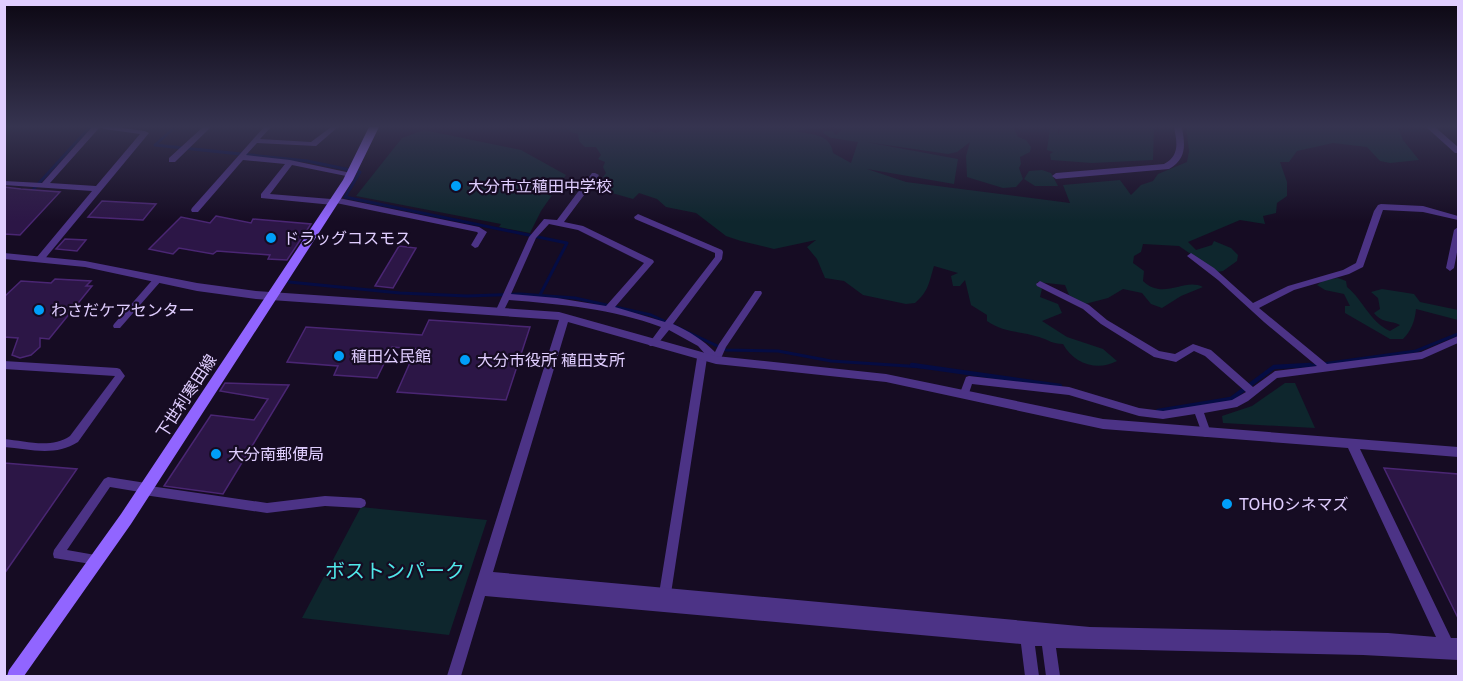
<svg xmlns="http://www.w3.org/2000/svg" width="1463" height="681" viewBox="0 0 1463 681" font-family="'Golos Text','Noto Sans JP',sans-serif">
<rect width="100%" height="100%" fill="#160c23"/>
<path fill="#0e262d" d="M567,127H643L655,133L663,131L664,127H783L788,129L787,127H830L795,131C812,135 830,133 833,153L851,163L858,142L831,138L823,133L825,131H832L836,135L842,129L833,127H1013L1018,137L1026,140L1031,147L1030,152L1020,157L1021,164L1019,168L1023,179L1016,187L1003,188L967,177L966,156L970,142L957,152L948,154L866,142L958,159L954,184L867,169L906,182L1070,203L1063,185L1120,180L1131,195L1141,185L1153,181L1158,174L1187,162L1189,151L1186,127H1398L1403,140L1419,160L1390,163L1380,161L1367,147L1333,143L1297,151L1289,162H1280L1287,182V196L1277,203L1276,213L1263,216L1265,224L1240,220L1188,242L1196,250L1212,245L1214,241L1231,248L1238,255L1237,261L1223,271L1217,272L1179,246L1143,244L1141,252L1134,256L1133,263L1144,271L1143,281C1164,301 1184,277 1203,287L1181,296L1162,308L1151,304L1142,293L1123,289L1108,298L1085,304L1069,295L1065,285L1037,282V285L1042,289L1040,297L1058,304L1062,313L1042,321L1067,337L1103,349L1117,361C1097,372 1073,363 1063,344C1052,344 1049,340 1039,337C1021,331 1004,333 987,321V315L971,305L965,280L960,286H953L951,276L958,273L934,266C929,282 929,291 915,303L906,304L863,295L844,281L825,278L817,259L807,247L816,240L774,249L741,241L726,236L696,213L666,207L657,199L639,193L633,199L612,193L609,181L603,177L606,173L603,167L605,162L598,159L601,155L596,147H585L579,141L578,134L571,132Z
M1050,127H1058V135L1061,127H1154L1153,160L1092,163L1051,160L1050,154L1053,152L1047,150Z
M424,130L521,150L566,175L541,211L530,233L499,227L501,224L356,196L402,138Z
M1042,170L1051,173L1058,186H1035L1024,179L1029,171Z
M1338,278L1346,281L1347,287C1363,300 1370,322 1390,331L1400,325C1391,320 1383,324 1374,313L1380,309L1378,298L1371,292L1382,289L1414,294L1420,302L1458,310V320L1416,309C1415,321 1411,331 1403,339H1390L1345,313V306H1350L1344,294L1325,290L1317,285L1324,280Z
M1285,383H1295L1315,428L1223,423L1222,416L1252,406Z
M361,507L487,520L449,635L302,618Z"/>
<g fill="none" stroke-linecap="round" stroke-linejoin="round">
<path stroke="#050c43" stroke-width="3" d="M175,127L155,145L307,161L360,172L345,197L567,243L540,295
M30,193L90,127
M289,282L400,293L467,296L520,294L575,298L651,315L726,350L778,351L831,361L923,367
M1279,367L1315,365L1416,351L1458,334"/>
<path stroke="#050c43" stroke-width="4.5" d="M912,365L1060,386
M1158,411L1231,399L1274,367L1310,365"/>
</g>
<path fill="#2c1646" stroke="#4a2673" stroke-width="1.5" d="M4,187L21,189L60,192L20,235L4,234Z
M102,201L156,204L143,220L88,217Z
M216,216L251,223L253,219L311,224L287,260L268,259L270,255L217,251L213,254L179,248L173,254L149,249L181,217L210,223Z
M65,239L86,240L77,251L56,249Z
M399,246L416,248L393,288L375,286Z
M55,279L91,281L86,286H92L49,339L40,338V347L31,355L20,358L12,355L18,338L4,337V297L21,281L51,283Z
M429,320L530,327L506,400L397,392L416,349L392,347L377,378L334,375L338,366L287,362L306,327L422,335Z
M225,383L289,385L223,494L164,486L211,415L254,420L268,399L220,391Z
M4,463L77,469L4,574Z
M1384,468L1458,474V618Z"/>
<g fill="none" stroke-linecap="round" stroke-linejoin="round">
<path fill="#4c3386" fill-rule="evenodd" d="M92,127H100L50,183L96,186L140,134L104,129L101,127H116L145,131L149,133L43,261H37L36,259L37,257L92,191L4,185V181L42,183Z
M203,127H211L175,162H169V158Z
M264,127H271L260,139L311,142L331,127H338L316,146L257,143L246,155L290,160L351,173L355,175L351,177L292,165L270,194L331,199L334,197L479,227L487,232L478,247L475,248L471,245L478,233L477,232L336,203L333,205L261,198V194L285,164L243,160L198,212H192L191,210L192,208Z
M592,173H595L599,175L564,222L583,226L653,260L654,262L615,307L665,322L715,257V253L635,219L634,217L638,214L722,250L723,252L722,259L673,324C689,331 703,340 715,352L719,344L755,291H761L762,293L761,295L726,347L719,363H713L698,346L669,330L656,346H650L648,344L650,342L661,327C613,309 560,304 509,300L503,312H497L496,310L529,237L544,219L557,220ZM549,224L578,230L644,263L606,306L557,298L511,294L536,238Z
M1381,204L1423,206L1458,216V220L1423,212L1383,210L1363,267L1349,274L1294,290L1259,308L1327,364L1421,352L1458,336V343L1422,359L1277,378L1248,401L1237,407L1204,413L1211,433L1209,436L1206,437L1203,436L1195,414L1163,419L1139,416L1069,395L972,384L968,396H962L960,393L966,377L969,376L1069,387L1139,408L1163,411L1232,400L1246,392L1205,356L1194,351L1176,362L1154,357L1101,324L1083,309L1037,286L1036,284L1040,281L1089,305L1107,320L1159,351L1175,354L1193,344L1211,350L1253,387L1275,371L1317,366L1264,322L1218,280L1187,256L1191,253L1214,268L1253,303L1288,286L1343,270L1356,263L1374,211L1378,205Z
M1458,227V247L1454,268L1450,271L1446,268L1454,230Z
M158,276L162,279L161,281L120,328H114L113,326L114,324L155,277Z
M702,354L705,355L707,358L670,600L668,604L664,606L660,604L658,600L697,358L699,355Z
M4,361L117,368L120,369L125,376L78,442C55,457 29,449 4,447V439C26,441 51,449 70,436L115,376L4,369Z
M108,477L146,483L150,486L267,503L325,496L361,498L365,500L366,503L365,506L361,508L325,506L267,513L144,495L140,492L110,487L67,550L101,556L103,560L101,564L97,565L54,558L53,554L54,550L104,479Z"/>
<path fill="#4c3386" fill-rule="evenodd" d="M1174,127H1182C1185,145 1187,159 1169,169L1056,179L1052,176L1056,173L1164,164C1180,156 1177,142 1174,127Z
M1426,127H1435L1458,147V153H1455Z
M4,253L85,261L197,283L256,291L559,312L716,356L886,374L1103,419L1458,447V457L1360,449L1451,638H1458V660L1363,655L1056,648L1060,676H1046L1042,646H1035L1039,676H1025L1021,644L485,596L461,676H447L559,320L256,299L197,291L85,267L4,259ZM568,322L716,364L886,382L1103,429L1348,448L1436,637L1388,633L1090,627L493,572Z"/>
<path fill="#9165ff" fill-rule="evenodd" d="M369,127H379L353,180L131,524L24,676H7L9,670L121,514L343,180Z"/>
</g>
<linearGradient id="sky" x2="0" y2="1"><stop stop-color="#0c0713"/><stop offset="0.57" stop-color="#363450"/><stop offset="1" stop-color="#363450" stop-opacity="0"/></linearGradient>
<rect width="1463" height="222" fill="url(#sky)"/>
<g fill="#009ff9" stroke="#160c23" stroke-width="2">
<circle cx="456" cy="186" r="6"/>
<circle cx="271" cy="238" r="6"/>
<circle cx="39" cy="310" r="6"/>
<circle cx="339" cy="356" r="6"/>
<circle cx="465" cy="360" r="6"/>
<circle cx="216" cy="454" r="6"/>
<circle cx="1227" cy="504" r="6"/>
</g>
<g text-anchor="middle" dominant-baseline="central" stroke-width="4.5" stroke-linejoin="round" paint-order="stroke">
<g font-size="16" fill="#e0ceff" stroke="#160c23" text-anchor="start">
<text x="468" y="186">大分市立稙田中学校</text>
<text x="283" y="238">ドラッグコスモス</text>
<text x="51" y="310">わさだケアセンター</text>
<text x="351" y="356">稙田公民館</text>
<text x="477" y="360">大分市役所 稙田支所</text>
<text x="228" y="454">大分南郵便局</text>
<text x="1239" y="504">TOHOシネマズ</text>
</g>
<g font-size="16" fill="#e0ceff" stroke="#160c23">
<text transform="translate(186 396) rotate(-57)">下世利寒田線</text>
</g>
<g font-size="20" fill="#50e7e9" stroke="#160c23">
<text x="395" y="570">ボストンパーク</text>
</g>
</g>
<rect width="1463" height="681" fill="none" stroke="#e0ceff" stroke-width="12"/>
</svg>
